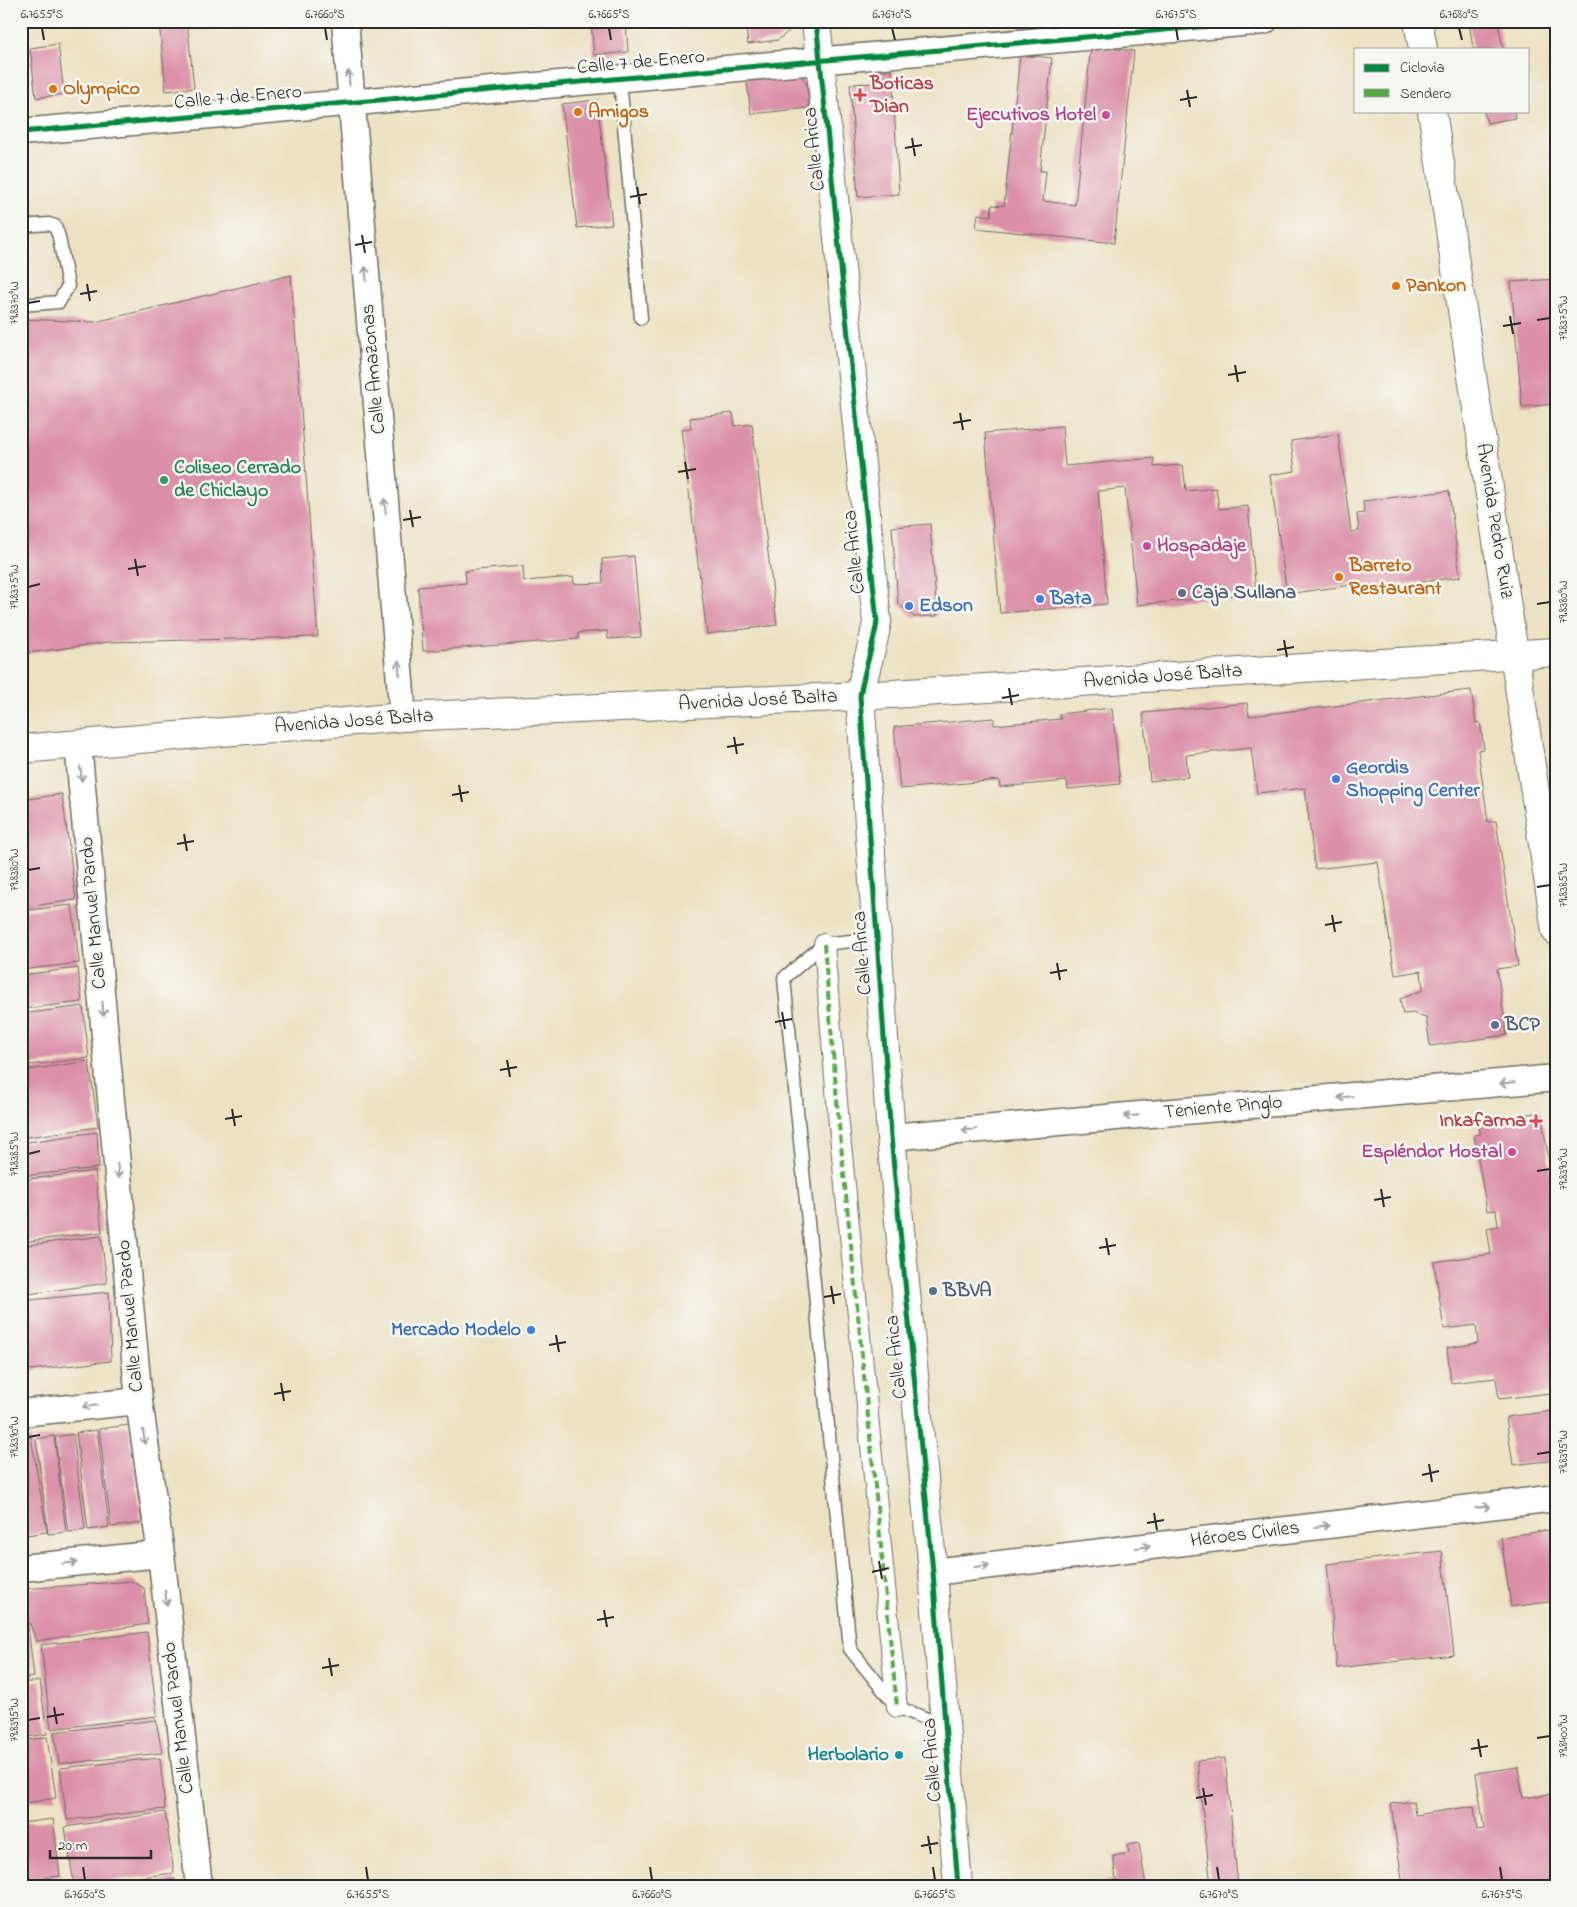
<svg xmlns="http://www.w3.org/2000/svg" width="1577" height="1907" viewBox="0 0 1577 1907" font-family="'Indie Flower',sans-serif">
<rect width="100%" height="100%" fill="#f6f6f2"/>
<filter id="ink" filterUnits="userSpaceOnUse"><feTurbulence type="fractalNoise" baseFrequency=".02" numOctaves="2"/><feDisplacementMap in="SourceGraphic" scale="10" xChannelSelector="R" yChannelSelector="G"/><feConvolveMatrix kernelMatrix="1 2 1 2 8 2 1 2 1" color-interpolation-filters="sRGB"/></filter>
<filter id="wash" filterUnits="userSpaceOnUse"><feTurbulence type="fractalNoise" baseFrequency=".0096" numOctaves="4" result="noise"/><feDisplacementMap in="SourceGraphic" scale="20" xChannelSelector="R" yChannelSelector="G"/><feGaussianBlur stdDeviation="1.12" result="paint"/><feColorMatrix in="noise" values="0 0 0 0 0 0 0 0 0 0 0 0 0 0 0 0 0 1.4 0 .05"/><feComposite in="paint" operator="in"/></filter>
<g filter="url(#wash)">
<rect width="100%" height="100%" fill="#ece2c3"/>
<g id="blocks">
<path fill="#db8fa8" d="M159,21H187L194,88L166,91Z
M591,21H626L628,52L594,55Z
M745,21H788L789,31L778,40L748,44Z
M1469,21H1498L1503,49H1473Z
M58,44L64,94L36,98L30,48Z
M1091,46L1134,51L1114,243L976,228L978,214L991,216L992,205L1004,206L1020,55L1052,58L1040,171H1046L1043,201L1075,205Z
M795,69L806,82L809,108L751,114L746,74Z
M892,70L899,194L858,197L850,84L877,83L876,71Z
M597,100L612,224L577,228L562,104Z
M1484,111H1514L1515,118L1487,123Z
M291,275L318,637L109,642L21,654V319L95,322Z
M1556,279V404L1522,407L1511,282Z
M733,413L735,426L752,424L777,625L707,634L681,429L691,428L690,418Z
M1062,426L1065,466L1154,458V467L1183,465L1186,491L1216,488L1219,509L1248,506L1256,593L1137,605L1125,488L1098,491L1107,604L1000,613L985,433Z
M1338,434L1351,532L1359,531L1357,514L1364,513L1363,501L1449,491L1460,577L1358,590L1359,584L1287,594L1270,475L1295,471L1291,441Z
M930,524L937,616L914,617L898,603L892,527Z
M634,556L641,637L608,639L607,631L578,633V639L423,651L418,587L466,583L465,571L523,566L524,581L573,577L574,584L603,583L602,559Z
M1471,690L1476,723L1480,722L1484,749L1478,750L1488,822L1496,821L1518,966L1497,969L1507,1035L1430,1046L1426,1017L1412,1013L1403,1014L1400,999L1423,990L1421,971L1395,975L1378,862L1315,869L1305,788L1257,793L1251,748L1186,755L1188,777L1150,781L1143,713L1247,703L1249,716Z
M1112,708L1120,784L1068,789L1067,781L1000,787L999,780L900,789L894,727L994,718V725L1061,719L1059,714Z
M62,794L76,900L25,907L21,874V800Z
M72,905L79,963L21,970V911Z
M78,968L82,1002L21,1009V975Z
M83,1006L89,1058L21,1066V1014Z
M89,1061L98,1127L21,1138V1071Z
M1541,1112L1556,1205V1460L1513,1465L1506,1417L1554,1411L1551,1393L1499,1399L1496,1378L1451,1383L1447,1348L1478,1343L1476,1325L1444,1329L1434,1262L1491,1254L1487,1228L1498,1226L1496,1210L1487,1211L1474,1135L1480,1134L1479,1122Z
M97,1132L99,1168L21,1176V1143Z
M95,1171L102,1232L21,1242V1180Z
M101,1236L107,1283L21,1295V1246Z
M109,1292L111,1361L21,1371V1301Z
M129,1425L142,1523L111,1527L99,1429Z
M97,1430L109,1527L88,1530L76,1433Z
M73,1434L85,1530L68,1532L55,1437Z
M54,1436L66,1532L48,1534L36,1439Z
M31,1437L47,1532L21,1536V1439Z
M1556,1529V1601L1511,1607L1501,1537Z
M1442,1551L1454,1655L1337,1668L1327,1564Z
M132,1581L144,1588L148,1624L36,1641L30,1624H21V1589Z
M28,1626L34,1677L21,1679V1627Z
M147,1632L157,1716L51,1729L41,1645Z
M40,1681L47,1734L21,1738V1683Z
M156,1720L162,1753L59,1764L54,1732Z
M47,1737L56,1798L21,1804V1741Z
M160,1758L165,1809L67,1820L60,1768Z
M1225,1758L1238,1886H1211L1197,1761Z
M1518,1767L1523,1798L1556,1793V1885L1403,1886L1391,1804L1413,1801L1415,1815L1474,1806L1477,1830L1484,1829L1476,1773Z
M165,1812L174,1873L74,1885L65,1827Z
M53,1819L60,1876L21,1881V1823Z
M1139,1843L1146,1886H1084L1116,1880L1113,1856L1129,1853L1127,1845Z
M175,1879L176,1886H139V1885Z
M1062,1879L1064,1886H1036V1883Z"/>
</g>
</g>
<g filter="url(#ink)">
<use href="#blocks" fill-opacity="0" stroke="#6f6b60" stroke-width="1"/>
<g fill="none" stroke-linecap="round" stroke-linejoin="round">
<g stroke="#6f6b60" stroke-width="15">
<path id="service" d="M620,80L641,318
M21,226L49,224L55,226L59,237L68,286L59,302L21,305
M877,938L824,944L784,978L850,1649L897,1707L945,1726"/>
</g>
<g stroke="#6f6b60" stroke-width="22">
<path id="pedestrian" d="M824,944L839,1125L897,1707"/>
</g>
<g stroke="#6f6b60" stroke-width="29">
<path id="minor" d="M345,21L403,717
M21,132L1264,21
M78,744L139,1401L161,1554L199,1886
M891,1137L1556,1078
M21,1413L139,1401
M21,1568L161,1554
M933,1572L1556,1498"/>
</g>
<g stroke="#6f6b60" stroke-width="30">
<path id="tertiary" d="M816,21L877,622C873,647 864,670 860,696L891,1137L933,1572L958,1886
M1418,21L1423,49
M1432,111L1556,931"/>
</g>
<g stroke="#6f6b60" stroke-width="30">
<path id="secondary" d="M21,749L403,717L860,696L1556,652"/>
</g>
<use href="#service" stroke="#fff" stroke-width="12"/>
<use href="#pedestrian" stroke="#fff" stroke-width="20"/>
<use href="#minor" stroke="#fff" stroke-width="26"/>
<use href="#tertiary" stroke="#fff" stroke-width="28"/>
<use href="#secondary" stroke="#fff" stroke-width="28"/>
<path stroke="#54ab44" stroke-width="4" stroke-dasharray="8 4" stroke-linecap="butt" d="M824,944L839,1125L897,1707"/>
<g stroke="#f6f6f2" stroke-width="8">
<path id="cycleway" d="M816,21L877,622C873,647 864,670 860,696L891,1137L933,1572L958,1886
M21,132L1264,21"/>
</g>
<use href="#cycleway" stroke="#00873e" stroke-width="5"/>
</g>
<defs><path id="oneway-shaft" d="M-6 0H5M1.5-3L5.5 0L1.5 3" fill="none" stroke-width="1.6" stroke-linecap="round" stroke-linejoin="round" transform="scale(1.25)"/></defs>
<g stroke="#a0a0a0">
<use href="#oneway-shaft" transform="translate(349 78) rotate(-94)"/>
<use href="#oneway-shaft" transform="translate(366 274) rotate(-95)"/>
<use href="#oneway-shaft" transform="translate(385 506) rotate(-95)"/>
<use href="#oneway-shaft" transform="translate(399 668) rotate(-95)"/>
<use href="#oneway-shaft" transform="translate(81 774) rotate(84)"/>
<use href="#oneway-shaft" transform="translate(103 1009) rotate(85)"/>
<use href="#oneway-shaft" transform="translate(1507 1083) rotate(175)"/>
<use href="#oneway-shaft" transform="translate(1345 1097) rotate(175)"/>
<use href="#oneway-shaft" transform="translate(1131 1116) rotate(175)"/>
<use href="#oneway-shaft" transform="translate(969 1130) rotate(175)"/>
<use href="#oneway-shaft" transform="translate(118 1171) rotate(85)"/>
<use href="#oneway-shaft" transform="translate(90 1406) rotate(174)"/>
<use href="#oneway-shaft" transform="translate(144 1437) rotate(82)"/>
<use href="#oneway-shaft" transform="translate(1483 1507) rotate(-7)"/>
<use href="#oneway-shaft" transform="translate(1322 1526) rotate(-7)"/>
<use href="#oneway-shaft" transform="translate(1143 1547) rotate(-7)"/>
<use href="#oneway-shaft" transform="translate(70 1563) rotate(-6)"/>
<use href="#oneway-shaft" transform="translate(982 1566) rotate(-7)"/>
<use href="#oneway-shaft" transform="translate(166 1598) rotate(83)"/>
</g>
</g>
<path fill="none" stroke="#2b2b2b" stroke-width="2" d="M42,28L44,40M325,28L327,40M609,28L611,40M892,28L895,40M1176,28L1178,40M1459,28L1462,40M1187,90L1190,107M1180,100L1197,97M912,138L915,156M905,148L922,145M637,187L640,204M630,197L647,194M362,235L365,253M355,245L372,242M87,284L90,301M80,294L97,291M28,303L40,301M1510,316L1513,334M1537,320L1550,318M1503,326L1521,323M1235,365L1238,382M1228,375L1246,372M960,413L963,430M953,423L971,420M685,462L688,479M678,472L696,469M410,510L413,527M403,520L421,517M135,559L138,576M128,569L146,566M28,587L40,584M1537,604L1550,602M1284,640L1287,657M1277,650L1294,647M1009,688L1012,705M1002,698L1019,695M734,737L737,754M727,747L744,744M459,785L462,802M452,795L469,792M184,834L187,851M177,844L194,841M28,870L40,868M1537,887L1550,885M1332,915L1335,932M1325,925L1342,922M1057,963L1060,980M1050,973L1067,970M782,1012L785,1029M775,1022L792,1019M507,1060L510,1077M500,1070L517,1067M232,1109L235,1126M225,1119L242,1116M28,1154L40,1151M1537,1171L1550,1169M1381,1189L1384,1207M1374,1200L1391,1197M1106,1238L1109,1255M1099,1248L1116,1245M831,1286L834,1304M824,1297L841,1294M556,1335L559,1352M549,1345L566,1342M281,1383L284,1401M274,1394L291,1391M28,1437L40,1435M1537,1454L1550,1452M1429,1464L1432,1482M1422,1475L1439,1471M1154,1513L1157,1530M1147,1523L1164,1520M879,1561L882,1579M872,1572L889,1568M604,1610L607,1627M597,1620L614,1617M329,1658L332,1676M322,1668L339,1665M54,1707L57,1724M47,1717L64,1714M28,1720L40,1718M1537,1738L1550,1736M1478,1739L1481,1757M1471,1749L1488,1746M1203,1788L1206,1805M1196,1798L1213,1795M928,1836L931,1854M921,1846L938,1843M83,1867L85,1880M366,1867L368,1880M650,1867L652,1880M933,1867L935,1880M1217,1867L1219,1880M1500,1867L1502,1880"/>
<g fill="#e8710a" stroke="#f6f6f2" stroke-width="2">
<circle cx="53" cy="89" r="5"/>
<circle cx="578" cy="112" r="5"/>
<circle cx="1396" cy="286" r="5"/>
<circle cx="1339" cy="577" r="5"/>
</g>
<g fill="#e0444e" stroke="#f6f6f2" stroke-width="2">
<path d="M857.5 87.5h5v5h5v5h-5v5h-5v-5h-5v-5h5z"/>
<path d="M1533.5 1113.5h5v5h5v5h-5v5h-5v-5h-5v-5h5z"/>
</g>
<g fill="#d1479c" stroke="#f6f6f2" stroke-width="2">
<circle cx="1106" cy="115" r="5"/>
<circle cx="1147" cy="546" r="5"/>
<circle cx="1512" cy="1152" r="5"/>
</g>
<circle fill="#2e9e5b" stroke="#f6f6f2" stroke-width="2" cx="164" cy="480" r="5"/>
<g fill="#5c6f8a" stroke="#f6f6f2" stroke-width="2">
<circle cx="1182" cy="593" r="5"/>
<circle cx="1495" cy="1025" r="5"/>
<circle cx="933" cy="1291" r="5"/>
</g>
<g fill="#3f7fe0" stroke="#f6f6f2" stroke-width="2">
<circle cx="1040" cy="599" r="5"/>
<circle cx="909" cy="606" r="5"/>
<circle cx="1336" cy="779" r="5"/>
<circle cx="531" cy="1330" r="5"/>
</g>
<circle fill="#0f9aa8" stroke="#f6f6f2" stroke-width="2" cx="899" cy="1755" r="5"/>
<g text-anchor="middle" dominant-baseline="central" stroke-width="5" stroke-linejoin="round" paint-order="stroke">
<g font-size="20" fill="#2b2b2b" stroke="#f6f6f2">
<text transform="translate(641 63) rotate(-5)">Calle 7 de Enero</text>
<text transform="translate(238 98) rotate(-5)">Calle 7 de Enero</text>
<text transform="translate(815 149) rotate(-96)">Calle Arica</text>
<text transform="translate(374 369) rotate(-95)">Calle Amazonas</text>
<text transform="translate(1494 521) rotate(81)">Avenida Pedro Ruiz</text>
<text transform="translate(855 552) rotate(-96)">Calle Arica</text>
<text transform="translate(1163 677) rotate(-4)">Avenida José Balta</text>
<text transform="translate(758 701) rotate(-3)">Avenida José Balta</text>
<text transform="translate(354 722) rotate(-4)">Avenida José Balta</text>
<text transform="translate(94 913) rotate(-95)">Calle Manuel Pardo</text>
<text transform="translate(863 953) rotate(-94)">Calle Arica</text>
<text transform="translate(1223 1108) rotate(-5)">Teniente Pinglo</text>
<text transform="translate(131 1316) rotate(-95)">Calle Manuel Pardo</text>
<text transform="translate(897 1357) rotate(-96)">Calle Arica</text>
<text transform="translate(1245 1535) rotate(-7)">Héroes Civiles</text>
<text transform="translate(179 1718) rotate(-97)">Calle Manuel Pardo</text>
<text transform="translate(933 1760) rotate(-94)">Calle Arica</text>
</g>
<g font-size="20" font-weight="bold" fill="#be3a42" stroke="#f6f6f2" text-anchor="start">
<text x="870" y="84">Boticas<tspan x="870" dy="23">Dian</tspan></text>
<text x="1526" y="1121" text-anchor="end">Inkafarma</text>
</g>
<g font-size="20" font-weight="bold" fill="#c56008" stroke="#f6f6f2" text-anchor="start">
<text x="63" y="89">Olympico</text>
<text x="588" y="112">Amigos</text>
<text x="1406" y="286">Pankon</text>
<text x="1349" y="566">Barreto<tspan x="1349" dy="23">Restaurant</tspan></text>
</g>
<g font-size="20" font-weight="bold" fill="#b23c85" stroke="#f6f6f2" text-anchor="end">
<text x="1096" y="115">Ejecutivos Hotel</text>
<text x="1157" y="546" text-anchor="start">Hospadaje</text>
<text x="1502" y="1152">Espléndor Hostal</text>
</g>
<g font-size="20" font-weight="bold" fill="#27864d" stroke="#f6f6f2" text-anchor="start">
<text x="174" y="468">Coliseo Cerrado<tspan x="174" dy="23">de Chiclayo</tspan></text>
</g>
<g font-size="20" font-weight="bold" fill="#4e5e75" stroke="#f6f6f2" text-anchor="start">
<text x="1192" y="593">Caja Sullana</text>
<text x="1505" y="1025">BCP</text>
<text x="943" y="1291">BBVA</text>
</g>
<g font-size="20" font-weight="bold" fill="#366cbe" stroke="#f6f6f2" text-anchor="start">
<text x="1050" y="599">Bata</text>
<text x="919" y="606">Edson</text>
<text x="1346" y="768">Geordis<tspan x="1346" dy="23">Shopping Center</tspan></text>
<text x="521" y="1330" text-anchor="end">Mercado Modelo</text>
</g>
<g font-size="20" font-weight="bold" fill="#0d838f" stroke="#f6f6f2" text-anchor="end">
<text x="889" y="1755">Herbolario</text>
</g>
</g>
<rect width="1577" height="1907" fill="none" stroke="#f6f6f2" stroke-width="55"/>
<rect x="1354" y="48" width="175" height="65" fill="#f6f6f2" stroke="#a5a5a2"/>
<rect x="1364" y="64" width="25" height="8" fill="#00873e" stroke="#a5a5a2"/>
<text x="1400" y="72" font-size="15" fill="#2b2b2b">Ciclovía</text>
<rect x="1364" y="89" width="25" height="8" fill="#54ab44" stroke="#a5a5a2"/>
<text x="1400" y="98" font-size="15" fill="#2b2b2b">Sendero</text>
<path d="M50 1850v8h101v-8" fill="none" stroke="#2b2b2b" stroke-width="2.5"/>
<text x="58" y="1850" font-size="15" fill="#2b2b2b" stroke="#f6f6f2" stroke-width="4" paint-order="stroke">20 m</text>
<rect x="28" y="28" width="1522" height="1852" fill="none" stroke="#2b2b2b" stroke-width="2"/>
<g font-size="12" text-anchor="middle" fill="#2b2b2b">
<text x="42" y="18">6.7655°S</text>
<text x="325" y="18">6.7660°S</text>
<text x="609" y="18">6.7665°S</text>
<text x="892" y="18">6.7670°S</text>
<text x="1176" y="18">6.7675°S</text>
<text x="1459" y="18">6.7680°S</text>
<text transform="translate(14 303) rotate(-90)" y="4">79.8370°W</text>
<text transform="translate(1563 318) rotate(-90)" y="4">79.8375°W</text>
<text transform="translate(14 587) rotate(-90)" y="4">79.8375°W</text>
<text transform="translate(1563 602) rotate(-90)" y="4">79.8380°W</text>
<text transform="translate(14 870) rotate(-90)" y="4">79.8380°W</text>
<text transform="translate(1563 885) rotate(-90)" y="4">79.8385°W</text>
<text transform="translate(14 1154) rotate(-90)" y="4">79.8385°W</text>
<text transform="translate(1563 1169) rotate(-90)" y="4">79.8390°W</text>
<text transform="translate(14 1437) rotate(-90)" y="4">79.8390°W</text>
<text transform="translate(1563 1452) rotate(-90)" y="4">79.8395°W</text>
<text transform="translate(14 1720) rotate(-90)" y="4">79.8395°W</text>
<text transform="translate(1563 1736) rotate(-90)" y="4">79.8400°W</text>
<text x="85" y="1898">6.7650°S</text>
<text x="368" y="1898">6.7655°S</text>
<text x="652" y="1898">6.7660°S</text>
<text x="935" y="1898">6.7665°S</text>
<text x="1219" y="1898">6.7670°S</text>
<text x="1502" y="1898">6.7675°S</text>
</g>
</svg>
